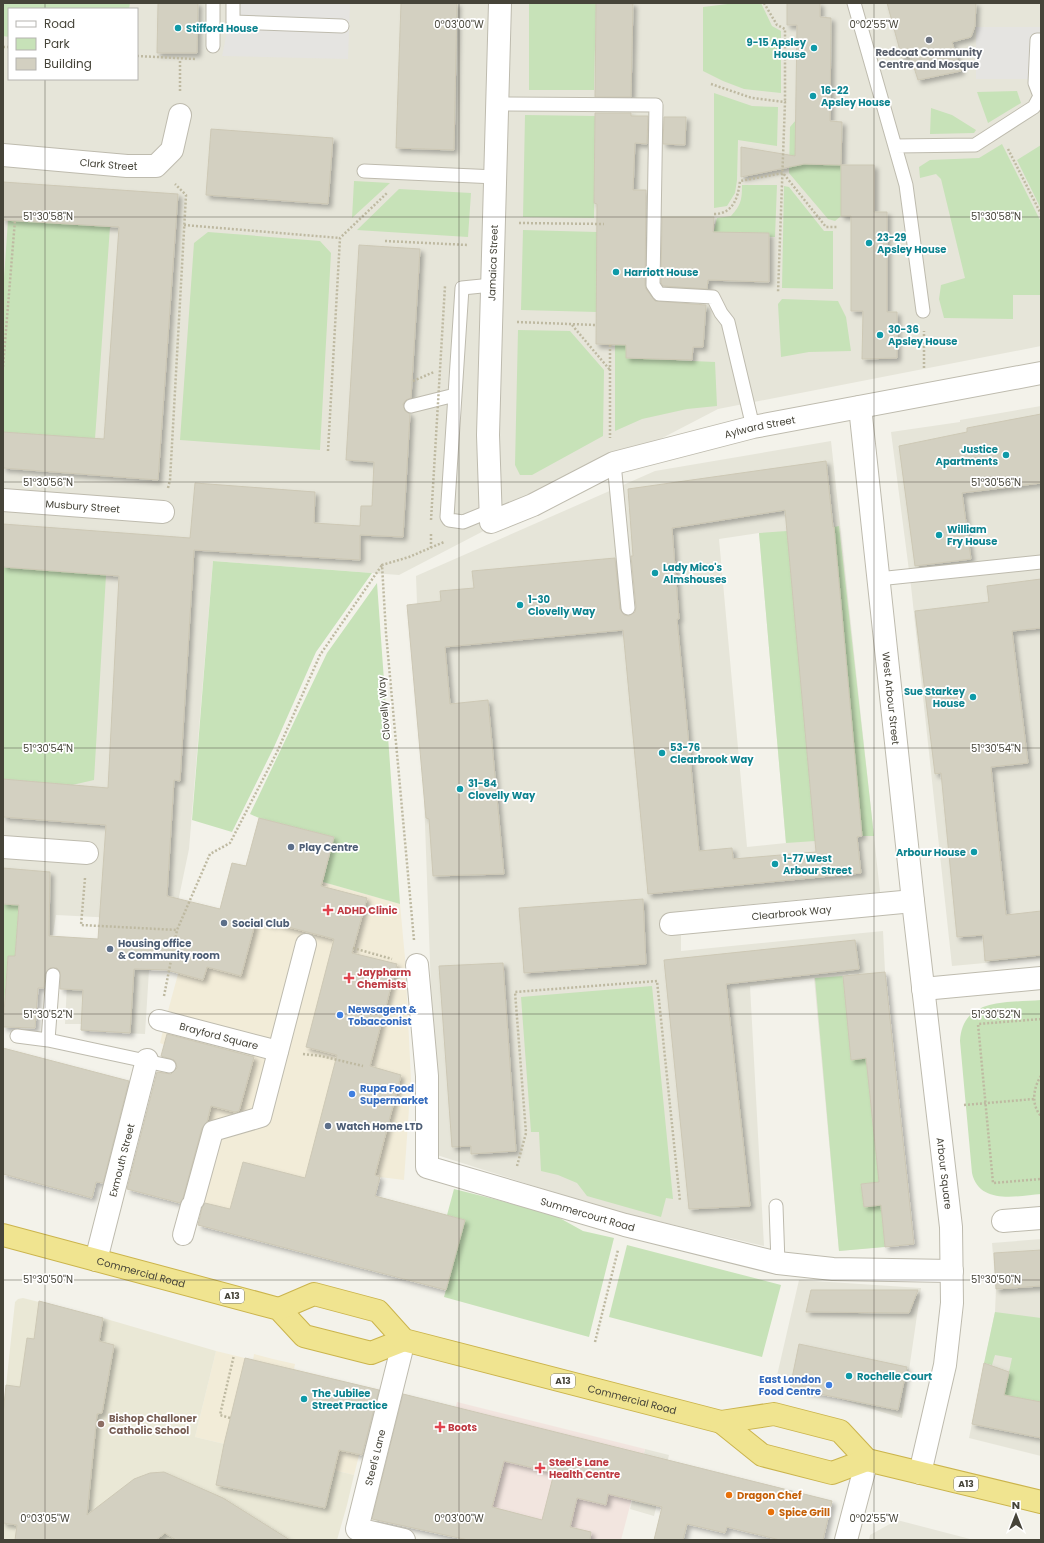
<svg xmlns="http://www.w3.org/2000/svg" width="1044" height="1543" viewBox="0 0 1044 1543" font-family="Poppins,sans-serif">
<defs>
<filter id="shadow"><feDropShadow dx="3.5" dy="3.5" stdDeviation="2" flood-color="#0004"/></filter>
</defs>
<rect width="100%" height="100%" fill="#f3f2ea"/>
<path fill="#e6e5d9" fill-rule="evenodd" d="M3,3H1041V346L718,409L399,575L213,561L189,849L174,921L56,915L49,958H40L36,1019L3,1017ZM9,9H137V79H9Z
M1041,406V958L952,966L911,586L891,432L960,422V420Z
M831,441L880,892L681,911V951L883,931L885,972L914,1244L839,1251L814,978L750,986L764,1246L606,1209L437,1155L416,576L655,471ZM759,533L786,843L747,847L719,539Z
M68,965L149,970L145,1034L81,1031V1024H65Z
M1041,1239V1456L969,1438L995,1312L996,1289L992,1243Z
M799,1280L921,1288L902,1418L776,1380Z
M645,1449L669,1455L654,1516L630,1509Z
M897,1520L974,1540H869L870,1535Z"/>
<path fill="#f2ecd8" d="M259,818L334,837L323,882L400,904L405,958L411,1080L404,1180L380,1177L310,1159L305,1178L243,1162L230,1209L202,1202L200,1208L127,1189L165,1045L160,1043L165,1022L197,904L220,909L232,863L246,866Z
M216,1351L253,1360L254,1354L273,1359L295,1364L294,1369L376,1389L354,1475L195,1437Z"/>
<path fill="#eae8d6" d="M23,1298L103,1318L216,1351L195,1437L354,1475L347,1505L337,1540H3V1414L15,1302L18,1299Z"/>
<path fill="#f2e5df" d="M457,1402L645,1449L621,1540H468L425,1530Z"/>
<path fill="#c7e2b8" d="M3,3H130L129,9H9V37L3,36Z
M529,3H596L594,90H529Z
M736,3H761L772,26L781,31V93L744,89L723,81L703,71V7Z
M1017,91L1021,103L988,123L977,92Z
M714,93L752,106L778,107L777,146L738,140L737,180L735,193L727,206L714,208Z
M931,108L952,115L976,130L974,133L930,134Z
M525,115L595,116L594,218L523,217Z
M796,120H807V164L841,165V216L835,221L828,219L789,173L790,127Z
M1002,144L1041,222V295H1013V319L944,318L939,299L941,285L965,278L941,179L936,174L920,178L919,167L930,160L979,158Z
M1041,145V209L1017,160Z
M354,181L390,183L352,218Z
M742,185H777L775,237L713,235L717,218L731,216C741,205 742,200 742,185Z
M784,186L789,187L824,231H833V289L782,288Z
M399,189L471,193L468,237L357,230Z
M8,220L110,227L95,439L3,432V293Z
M523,230L597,232V312L521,310Z
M208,232L320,241L331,253L320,450L180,440L194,243Z
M782,299L838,301L846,317L851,351L809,352L781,357L778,304Z
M518,330L570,331L604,370L603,436L532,475H520L515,465Z
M615,345H626V358L715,362L717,406L687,409L642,419L615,431Z
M839,526L874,836H862L834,527Z
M787,531L815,841L786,843L759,533Z
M213,561L372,573L316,652L274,747L232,832L192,820Z
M3,567L106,575L94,780L72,785L3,779Z
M377,583L400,904L323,882L334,837L259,818L250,814L327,653Z
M3,904L19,905L15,956H8L3,1017Z
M843,976L851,1060L866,1058L879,1182L861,1184L864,1206L881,1205L885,1247L839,1251L815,978Z
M652,986L673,1199L666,1198L661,1217L587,1196L577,1183L558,1175L541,1171L539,1132H531L521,997Z
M1041,1000V1194C1017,1196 979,1205 972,1173L960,1041C962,997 1009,1003 1041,1000Z
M454,1189L502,1201L556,1216L583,1231L614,1238L589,1337L444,1297L465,1220L447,1215Z
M627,1245L781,1285L762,1357L609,1317Z
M995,1312L1041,1318V1402L1004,1395L1012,1358L995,1355L992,1365L984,1363Z"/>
<path fill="#e5e4e1" d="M233,3H350L348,59L222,56Z
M976,27H1041V79H976Z"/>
<path fill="#d3d0c1" stroke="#cdc8b5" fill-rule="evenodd" filter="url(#shadow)" d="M158,3H198L197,53H157Z
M401,3H457L454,150L396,148Z
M596,3H633L631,97H595Z
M787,3H820V17L831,18L830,121L842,122L841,165L804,164L741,177V147L795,156L797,25H787Z
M887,3H976L975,26L971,37L952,42L961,71L918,80L910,55L902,58Z
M595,113H631V116H648L647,144L635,143L633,190H646L645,285L646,289L655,301L706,305L703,347H693L692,360L626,358V345L596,344L597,204L594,203Z
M664,117H686L685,145L663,144Z
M211,129L333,138L328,204L206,195Z
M841,165H874V212H887V312H897V358L862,359L863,311H851V216H841Z
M3,182L178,194L158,480L3,468V432L104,439L119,227L3,220Z
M662,217H714L713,232L769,233V282L708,280L707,289L663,286L661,283Z
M359,245L420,249L411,398L406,400L403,404L405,411L410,414L403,537L360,535V560L194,550L180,781L174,780L167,896L220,909L232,863L246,866L259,818L334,837L321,886L367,898L352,953L397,964L370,1066L401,1075L375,1175L380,1177L375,1196L465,1220L446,1290L198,1225L202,1208L205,1203L230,1209L243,1162L305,1178L337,1055L306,1047L334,939L273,923V925L256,920L241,976L207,967L203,980L167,970L134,969L130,1033L81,1030L83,990L60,989V972L57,968H50L45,974L44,988H38L35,1028L3,1027L8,956H15L19,905L3,904V868L50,872L49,936L98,939L106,825L3,817V779L108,788L119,576L3,567V524L190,538L195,483L315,492L314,523L360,526L361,506H372L374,462L346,460Z
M1041,414V483L962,493L971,559L915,566L899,446L967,432V428Z
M826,461L833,527H834L862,836L857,837L861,873L648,894L623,630L445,647L450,704L488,700L504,874L433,876L429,819L426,818L407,605L441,601L440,591L474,588L472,571L615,558L620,609L624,615L629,616L635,612L636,607L631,556H633L628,489ZM785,510L816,852L733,859L732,848L699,851L677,619H679L672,528Z
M1041,579V628L1012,631L1028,763L991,767L1006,915L1041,911V955L985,961L983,935L957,937L941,773L935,774L915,611L989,602L987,586Z
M643,899L646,964L524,973L519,908Z
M855,940L859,969L726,984L750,1206L689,1209L664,960Z
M503,963L516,1151L471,1154V1146L452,1147L439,966Z
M885,972L914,1244L885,1247L881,1205L864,1207L861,1184L879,1182L866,1058L851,1060L843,976Z
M167,1034L254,1057L239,1111L235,1112L211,1106L207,1122L202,1128L183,1198L180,1203L127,1189L157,1072L171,1074L177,1068L176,1063L174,1060L161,1056Z
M3,1048L129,1081L103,1183L96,1182L92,1198L3,1174Z
M1041,1250V1286L996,1289L994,1253Z
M811,1290H918L909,1313L806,1312Z
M39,1301L103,1318L99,1341L114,1345L102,1413L97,1414L87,1515L134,1479L150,1473L164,1472L223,1498L290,1540H176L165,1533L156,1540H15L17,1525L3,1523V1414L6,1385L20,1387L27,1338L34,1339Z
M799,1344L907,1367L898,1410L790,1388Z
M245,1358L379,1390L362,1455L339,1450L325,1508L216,1485L224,1444Z
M984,1363L1009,1372L1004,1395L1041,1402V1438L972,1424Z
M403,1394L832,1501L823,1540H780L727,1527L725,1533L687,1524L683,1540H654L662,1507L608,1494L606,1505L577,1498L570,1527L591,1532L590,1540H468L372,1519ZM504,1461L554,1473L542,1520L492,1507Z"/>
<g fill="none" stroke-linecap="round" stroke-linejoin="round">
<g stroke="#bebbae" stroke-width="15">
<path id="service" d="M233,3V22L342,26
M854,3L906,185L923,311
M213,46V3
M498,104L656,105L653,285L659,294L713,297L721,313L728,322L753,427
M895,146L975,145L1034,107L1040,96L1035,83L1037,40H1041
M364,171L496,177
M411,406L455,395
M614,463L628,608
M490,511L463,522L449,520L447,517L462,288L492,285
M878,579L1041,562
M17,1036L48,1040L169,1066
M48,1040L53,975
M776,1206L778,1263"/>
</g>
<g stroke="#bebbae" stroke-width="22">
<g id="pedestrian">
<path id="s1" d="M159,1020L278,1051"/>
<path d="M194,1200L213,1131L261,1117L306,944"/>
<path d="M183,1235L191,1206"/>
</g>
</g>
<g stroke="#bebbae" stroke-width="24">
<g id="minor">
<path id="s2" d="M500,3L488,435L491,522L533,505L614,463L753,427L1041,373"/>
<path id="s3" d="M3,155L127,166H156L172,150L180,115"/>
<path id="s4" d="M860,407L913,901L951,1227L952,1303L945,1365L920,1473"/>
<path id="s5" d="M3,500L163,512"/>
<path d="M3,847L87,853"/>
<path id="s6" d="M671,924L913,901"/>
<path id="s7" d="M417,965L427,1076V1167L625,1225L778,1263L833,1269L952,1271"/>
<path d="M923,989L1041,978"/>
<path d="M1003,1221L1041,1218"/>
<path id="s8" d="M96,1260L147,1060"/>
<path id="s9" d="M404,1540L357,1529L404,1340"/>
<path d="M846,1540L867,1460"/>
</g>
</g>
<g stroke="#cbb44c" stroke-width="24">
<g id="trunk">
<path id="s10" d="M3,1235L279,1309L304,1336L371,1353L404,1340"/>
<path id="s11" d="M279,1309L314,1294L378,1311L404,1340L721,1422L774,1414L840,1431L867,1460L1041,1502"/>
<path d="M721,1422L762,1455L832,1473L867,1460"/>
</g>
</g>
<path stroke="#beb9a1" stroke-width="2.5" stroke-dasharray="2 2" stroke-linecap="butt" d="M764,3L777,25L785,29V102
M3,47H9
M137,56L196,59
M711,84L752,98L785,102L778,293
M180,91V59
M1008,149L1041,214
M714,214C733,214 738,198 740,181L783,173L826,227H837
M519,223L604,224
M184,225L340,238
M385,241L468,245
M517,322L596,325
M572,325L610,370
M610,345V438
M3,367L15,220
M924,368V331
M413,381L434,372
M328,451L340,238L387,193
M168,488L170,480L186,195L175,184
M431,548V533
M85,878L81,925L177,930
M414,940L386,633L382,565L409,557L444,542
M353,948L392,959
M164,996L177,930L210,854L230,843L277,752L320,655L382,565
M1041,1019L978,1024L993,1183L1041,1179
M303,1054L321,1056L363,1066
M1041,1076C1033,1088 1031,1105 1041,1116
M964,1105L1034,1099
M517,1166L526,1133L515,992L657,981L680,1201
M595,1342L618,1250
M230,1418L220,1415L234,1355"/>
<use href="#service" stroke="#fff" stroke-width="13"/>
<use href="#pedestrian" stroke="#fff" stroke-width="20"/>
<use href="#minor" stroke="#fff" stroke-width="22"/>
<use href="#trunk" stroke="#f0e490" stroke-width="22"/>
<path stroke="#beb9a1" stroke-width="2.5" stroke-dasharray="2 2" stroke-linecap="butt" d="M431,520L445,286"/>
</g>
<path fill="none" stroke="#464439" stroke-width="1" stroke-opacity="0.45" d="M45,3V9M459,3V1540M874,3V1540M45,79V1540M3,217H1041M3,482H1041M3,748H1041M3,1014H1041M3,1280H1041"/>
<g fill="#0f9aa8" stroke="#fff" stroke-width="1.5">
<circle cx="178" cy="28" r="4"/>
<circle cx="814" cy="48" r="4"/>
<circle cx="813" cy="96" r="4"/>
<circle cx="869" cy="243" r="4"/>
<circle cx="616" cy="272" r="4"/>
<circle cx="880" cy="335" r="4"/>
<circle cx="1006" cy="455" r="4"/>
<circle cx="939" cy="535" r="4"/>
<circle cx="655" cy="573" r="4"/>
<circle cx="520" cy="605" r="4"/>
<circle cx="973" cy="697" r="4"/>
<circle cx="662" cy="753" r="4"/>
<circle cx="460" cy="789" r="4"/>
<circle cx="974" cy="852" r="4"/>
<circle cx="775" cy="864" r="4"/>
<circle cx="849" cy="1376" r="4"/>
<circle cx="304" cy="1399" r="4"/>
</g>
<circle fill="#6b7280" stroke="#fff" stroke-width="1.5" cx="929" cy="40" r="4"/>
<g fill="#5c6f8a" stroke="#fff" stroke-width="1.5">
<circle cx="291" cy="847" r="4"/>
<circle cx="224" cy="923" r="4"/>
<circle cx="110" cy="949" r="4"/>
<circle cx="328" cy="1126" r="4"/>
</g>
<g fill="#e0444e" stroke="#fff" stroke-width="1.5">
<path d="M326 904h4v4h4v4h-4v4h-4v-4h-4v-4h4z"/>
<path d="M347 972h4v4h4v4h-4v4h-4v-4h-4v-4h4z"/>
<path d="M438 1421h4v4h4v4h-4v4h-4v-4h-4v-4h4z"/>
<path d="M538 1462h4v4h4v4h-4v4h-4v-4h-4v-4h4z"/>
</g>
<g fill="#3f7fe0" stroke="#fff" stroke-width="1.5">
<circle cx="340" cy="1015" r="4"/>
<circle cx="352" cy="1094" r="4"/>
<circle cx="829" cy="1385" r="4"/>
</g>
<circle fill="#8d6e63" stroke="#fff" stroke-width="1.5" cx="101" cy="1424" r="4"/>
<g fill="#e8710a" stroke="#fff" stroke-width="1.5">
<circle cx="729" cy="1495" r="4"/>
<circle cx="771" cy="1512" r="4"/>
</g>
<g text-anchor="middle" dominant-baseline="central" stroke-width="3.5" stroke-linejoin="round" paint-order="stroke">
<g fill="#fff" stroke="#7e7c74" stroke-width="1">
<rect x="220" y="1289" width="24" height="14" rx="3"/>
<rect x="551" y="1374" width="24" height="14" rx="3"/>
<rect x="954" y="1477" width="24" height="14" rx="3"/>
</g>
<g font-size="9" font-weight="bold" fill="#464439">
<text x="232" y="1296">A13</text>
<text x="563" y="1381">A13</text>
<text x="966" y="1484">A13</text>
</g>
<g font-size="10" font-weight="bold" fill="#0d838f" stroke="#fff" text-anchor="start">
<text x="186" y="28">Stifford House</text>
<text x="806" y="42" text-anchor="end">9-15 Apsley<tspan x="806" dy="12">House</tspan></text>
<text x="821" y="90">16-22<tspan x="821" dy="12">Apsley House</tspan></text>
<text x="877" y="237">23-29<tspan x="877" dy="12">Apsley House</tspan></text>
<text x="624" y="272">Harriott House</text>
<text x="888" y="329">30-36<tspan x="888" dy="12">Apsley House</tspan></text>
<text x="998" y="449" text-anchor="end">Justice<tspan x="998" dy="12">Apartments</tspan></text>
<text x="947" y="529">William<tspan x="947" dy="12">Fry House</tspan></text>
<text x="663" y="567">Lady Mico's<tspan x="663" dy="12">Almshouses</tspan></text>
<text x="528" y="599">1-30<tspan x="528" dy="12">Clovelly Way</tspan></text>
<text x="965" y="691" text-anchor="end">Sue Starkey<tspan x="965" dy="12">House</tspan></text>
<text x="670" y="747">53-76<tspan x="670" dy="12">Clearbrook Way</tspan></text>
<text x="468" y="783">31-84<tspan x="468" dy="12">Clovelly Way</tspan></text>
<text x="966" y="852" text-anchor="end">Arbour House</text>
<text x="783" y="858">1-77 West<tspan x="783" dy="12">Arbour Street</tspan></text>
<text x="857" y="1376">Rochelle Court</text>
<text x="312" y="1393">The Jubilee<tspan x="312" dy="12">Street Practice</tspan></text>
</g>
<g font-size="10" font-weight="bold" fill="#5b616d" stroke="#fff">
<text x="929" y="52">Redcoat Community<tspan x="929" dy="12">Centre and Mosque</tspan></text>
</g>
<g font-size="10" fill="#464439" stroke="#fff">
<text stroke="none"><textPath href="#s3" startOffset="106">Clark Street</textPath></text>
<text transform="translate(493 263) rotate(-88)">Jamaica Street</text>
<text stroke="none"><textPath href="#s2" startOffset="806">Aylward Street</textPath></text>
<text stroke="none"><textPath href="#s5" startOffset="80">Musbury Street</textPath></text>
<text stroke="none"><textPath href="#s4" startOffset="293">West Arbour Street</textPath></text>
<text transform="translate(384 708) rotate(-95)">Clovelly Way</text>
<text stroke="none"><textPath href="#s6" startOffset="121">Clearbrook Way</textPath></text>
<text stroke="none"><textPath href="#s1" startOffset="62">Brayford Square</textPath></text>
<text stroke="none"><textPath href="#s8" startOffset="103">Exmouth Street</textPath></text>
<text stroke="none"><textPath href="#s4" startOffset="771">Arbour Square</textPath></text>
<text stroke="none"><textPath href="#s7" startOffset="370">Summercourt Road</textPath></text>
<text stroke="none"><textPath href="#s10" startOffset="143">Commercial Road</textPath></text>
<text stroke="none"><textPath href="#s11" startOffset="379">Commercial Road</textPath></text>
<text stroke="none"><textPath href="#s9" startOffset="122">Steel's Lane</textPath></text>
</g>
<g font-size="10" font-weight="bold" fill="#4e5e75" stroke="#fff" text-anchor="start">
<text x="299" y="847">Play Centre</text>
<text x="232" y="923">Social Club</text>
<text x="118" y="943">Housing office<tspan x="118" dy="12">&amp; Community room</tspan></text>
<text x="336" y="1126">Watch Home LTD</text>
</g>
<g font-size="10" font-weight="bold" fill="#be3a42" stroke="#fff" text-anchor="start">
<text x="337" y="910">ADHD Clinic</text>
<text x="357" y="972">Jaypharm<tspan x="357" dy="12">Chemists</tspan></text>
<text x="448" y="1427">Boots</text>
<text x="549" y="1462">Steel's Lane<tspan x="549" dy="12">Health Centre</tspan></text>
</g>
<g font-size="10" font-weight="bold" fill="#366cbe" stroke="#fff" text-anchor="start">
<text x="348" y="1009">Newsagent &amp;<tspan x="348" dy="12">Tobacconist</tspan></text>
<text x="360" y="1088">Rupa Food<tspan x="360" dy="12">Supermarket</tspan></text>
<text x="821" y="1379" text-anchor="end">East London<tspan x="821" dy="12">Food Centre</tspan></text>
</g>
<g font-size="10" font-weight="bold" fill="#785e54" stroke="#fff" text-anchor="start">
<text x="109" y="1418">Bishop Challoner<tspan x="109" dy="12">Catholic School</tspan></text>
</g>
<g font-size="10" font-weight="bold" fill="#c56008" stroke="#fff" text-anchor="start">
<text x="737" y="1495">Dragon Chef</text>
<text x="779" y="1512">Spice Grill</text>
</g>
</g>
<g font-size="10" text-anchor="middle" fill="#464439" stroke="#fff" stroke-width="3.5" stroke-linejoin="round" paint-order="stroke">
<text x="459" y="28">0°03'00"W</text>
<text x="874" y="28">0°02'55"W</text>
<text x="48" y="220">51°30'58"N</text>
<text x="996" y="220">51°30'58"N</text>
<text x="48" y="486">51°30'56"N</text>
<text x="996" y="486">51°30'56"N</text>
<text x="48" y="752">51°30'54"N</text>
<text x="996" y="752">51°30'54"N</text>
<text x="48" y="1018">51°30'52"N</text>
<text x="996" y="1018">51°30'52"N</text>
<text x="48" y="1283">51°30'50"N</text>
<text x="996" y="1283">51°30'50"N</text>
<text x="45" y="1522">0°03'05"W</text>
<text x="459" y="1522">0°03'00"W</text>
<text x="874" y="1522">0°02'55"W</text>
</g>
<rect width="1044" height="1543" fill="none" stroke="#464439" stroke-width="8"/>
<rect x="8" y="8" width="130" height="72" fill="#ffffff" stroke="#b5b4b0"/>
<rect x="16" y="21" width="20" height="6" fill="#ffffff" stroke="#b5b4b0"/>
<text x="44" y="28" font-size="12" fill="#464439">Road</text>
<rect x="16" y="38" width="20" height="12" fill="#c7e2b8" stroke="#b5b4b0"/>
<text x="44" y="48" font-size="12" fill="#464439">Park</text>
<rect x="16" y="58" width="20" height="12" fill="#d3d0c1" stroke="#b5b4b0"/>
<text x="44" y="68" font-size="12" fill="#464439">Building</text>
<g transform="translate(1016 1515)" stroke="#ffffff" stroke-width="3" paint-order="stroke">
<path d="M0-3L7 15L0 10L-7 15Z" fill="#464439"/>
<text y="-6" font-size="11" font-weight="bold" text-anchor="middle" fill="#464439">N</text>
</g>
</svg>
